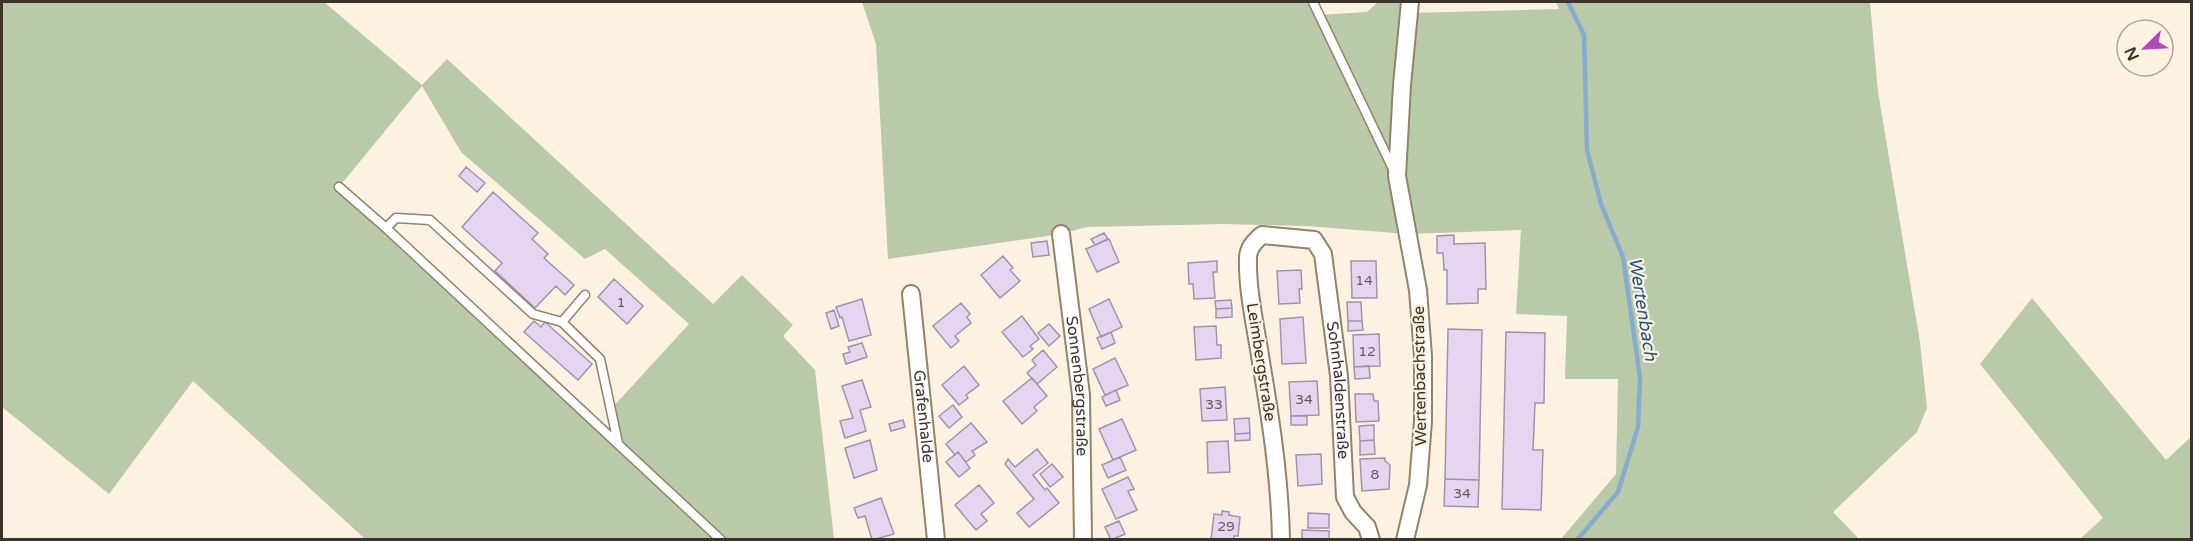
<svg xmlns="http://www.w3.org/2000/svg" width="2193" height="541" viewBox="0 0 2193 541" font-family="'Varela Round',sans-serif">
<rect width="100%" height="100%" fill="#fdf1e1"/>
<path fill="#b9caa8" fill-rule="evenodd" d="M2,2H324L422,85L447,59L713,304L742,275L793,325L783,336L815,370L834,539H365L193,381L109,494L2,407ZM422,86L461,152L585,259L605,249L689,324L612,408L617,442L339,187Z
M862,2H1313L1319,15L1367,12L1378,2H1410L1409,13L1559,9L1556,2H1870L1878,92L1920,342L1927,408L1917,432L1833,512L1859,539H1561L1616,474L1618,379H1565L1567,316L1516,314L1521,230L1408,234L1307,226L1223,224L1087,227L1061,234L888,259L876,44Z
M2032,298L2166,460L2191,437V539H2080L2103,518L1980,364Z"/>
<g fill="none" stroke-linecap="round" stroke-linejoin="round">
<path stroke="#85abce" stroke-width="4.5" d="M1568,2L1584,35L1587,150L1601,204L1623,257L1640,378L1638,427L1618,492L1577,540"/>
</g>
<path fill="#e5d5f1" stroke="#a293ad" stroke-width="1.5" d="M466,167L485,183L477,192L459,176Z
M493,192L538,233L532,239L548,254L544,258L574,285L565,295L556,286L535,308L495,271L502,263L462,227Z
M1104,233L1108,239L1095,245L1091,239Z
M1454,235V244L1485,243L1486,289H1478V303L1447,304V270H1444L1443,253H1437V236Z
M1109,239L1119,262L1097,272L1086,249Z
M1047,241L1049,255L1033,257L1031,243Z
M1003,256L1013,268L1010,270L1020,281L1000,298L981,275Z
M1217,261V272H1213L1215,298L1194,299L1193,284H1189L1188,263Z
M1351,261H1376L1377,298H1352Z
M1301,270L1302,289H1299L1300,303L1279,304L1277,271Z
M614,279L643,306L627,324L598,297Z
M862,299L871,335L849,341L842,317L840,318L836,307Z
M1109,299L1122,327L1101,337L1089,309Z
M1231,300L1232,308L1216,309L1215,301Z
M1347,302H1361L1362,321H1348Z
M961,303L970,314L967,317L971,323L955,336L959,341L951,348L933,326Z
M1232,308V317L1216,318V309Z
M834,310L839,326L831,329L826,313Z
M1022,316L1039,339L1030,346L1033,349L1023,357L1002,332Z
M1303,317L1306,363L1282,364L1280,319Z
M534,321L541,327L545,322L592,364L578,380L524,332Z
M1348,321H1362L1363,330L1348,331Z
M1049,324L1060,336L1049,346L1038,333Z
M1216,326L1217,345H1221V358L1196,360L1194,327Z
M1448,329L1482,330L1479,480L1445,479Z
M1111,332L1115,343L1102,349L1097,338Z
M1506,332L1545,333L1544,403H1535L1533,450H1543L1541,510L1502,509Z
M1379,334L1380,366L1354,367L1353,335Z
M862,343L867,357L846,364L843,354L850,352L848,347Z
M1043,350L1057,367L1037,384L1027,373L1036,365L1032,360Z
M1115,358L1128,385L1105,395L1093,369Z
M964,366L979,385L966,395L968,398L959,405L942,385Z
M1369,366L1370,378L1355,379L1354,367Z
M1032,378L1047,396L1034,407L1037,411L1022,424L1003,401Z
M862,380L871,407L860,410L866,431L845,438L840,421L853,418L842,386Z
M1317,381L1319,415L1291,416L1289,382Z
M1225,387L1227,420L1202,421L1200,389Z
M1116,390L1120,400L1106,406L1102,397Z
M1355,394H1373L1374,401H1378L1379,421L1356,422Z
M953,405L962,417L949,428L939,416Z
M1291,416H1307V425H1291Z
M1249,418L1250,433L1235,434L1234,419Z
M1122,419L1136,450L1113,460L1099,429Z
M903,420L905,427L891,431L889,424Z
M971,423L987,442L972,451L975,455L966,462L958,452L955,455L946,444Z
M1374,425V440L1360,441L1359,426Z
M1250,433V440L1235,441V434Z
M870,440L877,470L854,478L845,448Z
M1374,440L1375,454L1360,455V441Z
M1228,441L1230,472L1208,473L1207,442Z
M1037,449L1048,463L1033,475L1045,490L1047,488L1059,503L1029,527L1017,513L1034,499L1005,464L1008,459L1015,467Z
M958,452L970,468L959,477L946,462Z
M1321,454L1322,484L1298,486L1296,455Z
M1120,457L1126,470L1108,478L1102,465Z
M1385,458V461L1390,465L1389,489L1362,491L1360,459Z
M1052,464L1063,477L1050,487L1040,474Z
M1128,477L1134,489L1128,491L1137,510L1116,519L1102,489Z
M1445,479L1479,480L1478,507L1444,506Z
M979,485L994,503L981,514L987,521L976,530L955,505Z
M881,498L894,534L872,540L865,516L858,518L854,508Z
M1222,511L1229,512V515L1240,517L1238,536H1234V540H1211L1214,514L1222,515Z
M1308,513L1329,514V528H1308Z
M1119,521L1125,534L1111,540L1105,527Z
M1302,530L1329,531V540H1302Z"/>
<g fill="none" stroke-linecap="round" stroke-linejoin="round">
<g stroke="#95826a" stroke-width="11">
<path id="lane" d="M1313,2L1394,171
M339,187L386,228L721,540
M386,228L396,218L430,220L533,314L562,322
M585,295L562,322L600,359L618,443"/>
</g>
<g stroke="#95826a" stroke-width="20">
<g id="street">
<path id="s1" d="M1061,234L1081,395L1083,540"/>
<path id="s2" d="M911,294L936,540"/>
<path id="s3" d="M1281,540C1280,480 1271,421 1261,362C1256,328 1247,292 1248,257C1249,247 1254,242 1262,235L1314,240L1323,254L1339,376L1345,497L1353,512L1367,527L1371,540"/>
<path d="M1405,540L1418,485L1423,421V356L1418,290L1397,176L1402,85L1410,2"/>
</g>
</g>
<use href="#lane" stroke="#fff" stroke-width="8"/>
<use href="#street" stroke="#fff" stroke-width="16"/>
</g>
<g text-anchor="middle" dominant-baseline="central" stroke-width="4.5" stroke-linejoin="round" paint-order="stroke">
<g font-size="14" fill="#665c5c">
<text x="1364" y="280">14</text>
<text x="621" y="302">1</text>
<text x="1367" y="351">12</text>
<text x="1304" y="399">34</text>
<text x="1214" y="404">33</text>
<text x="1375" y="474">8</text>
<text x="1462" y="493">34</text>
<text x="1226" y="526">29</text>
</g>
<g font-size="16" fill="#3c342a" stroke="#fdf1e1">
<text transform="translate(1261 362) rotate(81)">Leimbergstraße</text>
<text transform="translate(1420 376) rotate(-91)">Wertenbachstraße</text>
<text stroke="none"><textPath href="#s1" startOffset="153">Sonnenbergstraße</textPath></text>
<text stroke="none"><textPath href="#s3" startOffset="518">Sohnhaldenstraße</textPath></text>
<text stroke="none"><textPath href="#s2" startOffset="123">Grafenhalde</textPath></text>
</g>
<g font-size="18" font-style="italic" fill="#1b5684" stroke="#fdf1e1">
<text transform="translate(1643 309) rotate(81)">Wertenbach</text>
</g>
</g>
<rect width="2193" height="541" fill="none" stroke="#3c342a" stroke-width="6"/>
<g transform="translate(2145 48) rotate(246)"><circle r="28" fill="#fdf1e1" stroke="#b0a598" stroke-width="1.5"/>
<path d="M0-4.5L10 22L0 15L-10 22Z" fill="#ae4db5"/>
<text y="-9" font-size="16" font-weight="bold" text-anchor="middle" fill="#3c342a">N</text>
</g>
</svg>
